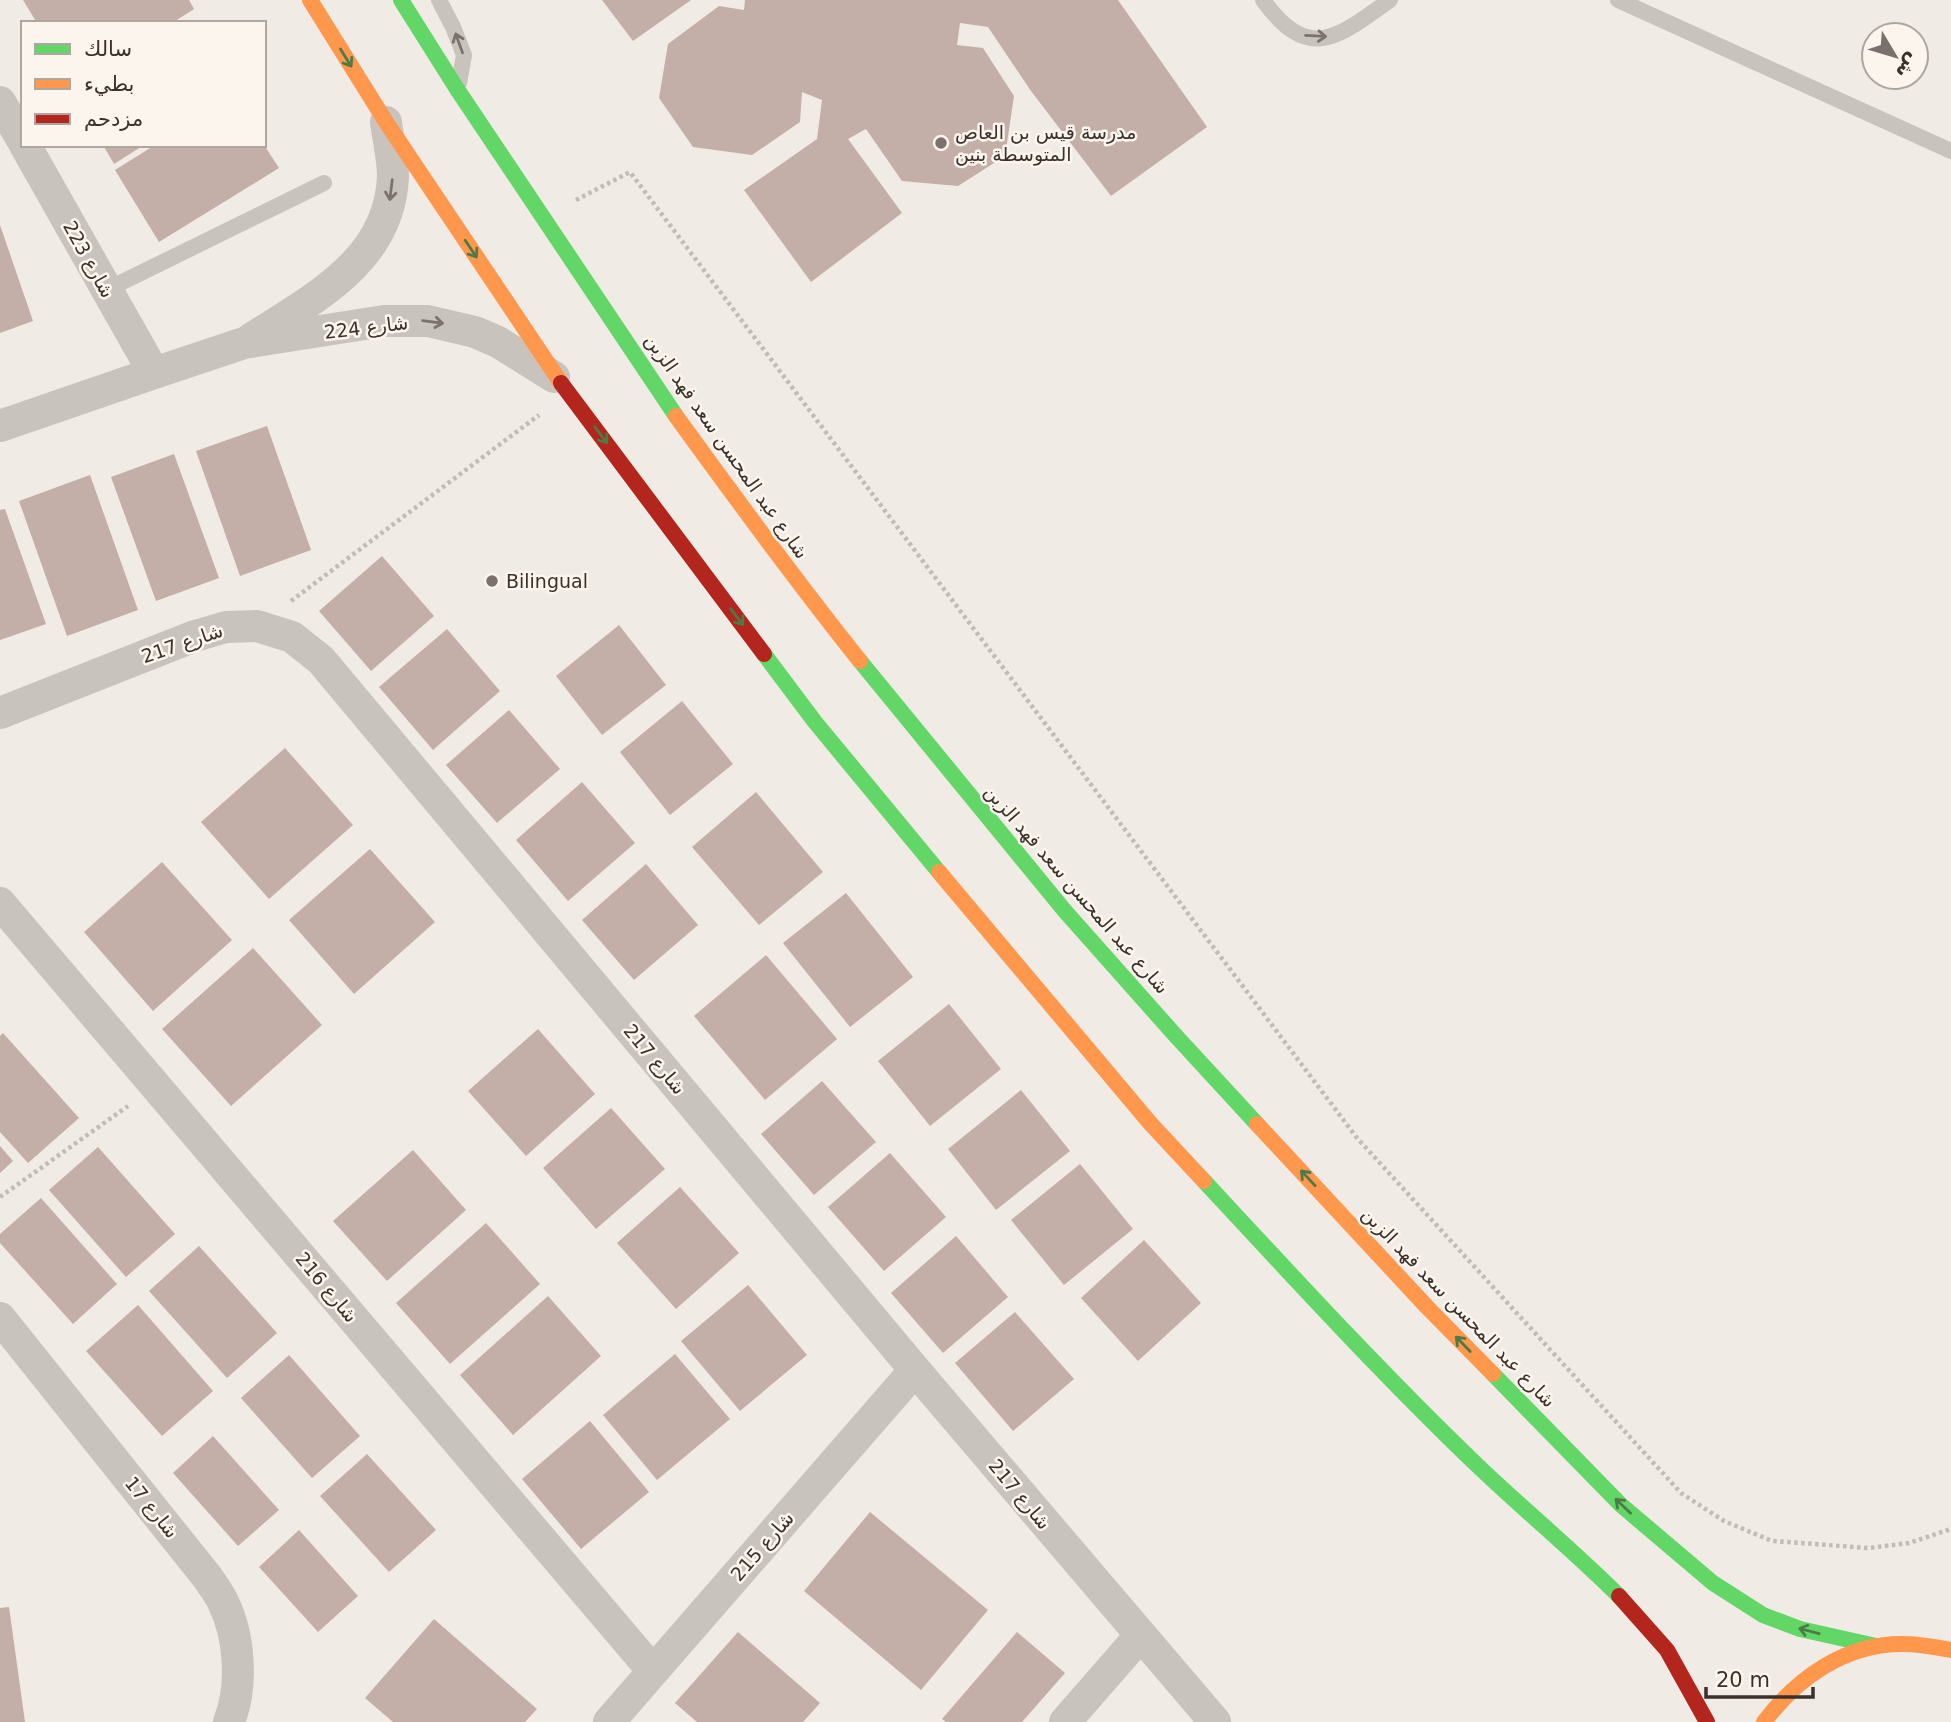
<svg xmlns="http://www.w3.org/2000/svg" width="1951" height="1722" viewBox="0 0 1951 1722" font-family="'DejaVu Sans',Vazirmatn,sans-serif">
<rect width="100%" height="100%" fill="#f0ebe5"/>
<path fill="#c3afa7" d="M23,0H189L194,9L172,23H37Z
M602,0H691L633,41Z
M745,0H1118L1207,127L1111,196L1031,91L988,27L960,23L957,45L983,48L1014,96L1005,156L958,186L902,181L866,129L848,139L902,213L811,282L744,190L817,139L822,100L802,92L800,122L752,155L693,147L659,98L668,44L719,6L744,10Z
M103,145H144L114,164Z
M155,145H264L279,168L159,242L115,170Z
M0,225L33,321L0,333Z
M267,426L311,550L240,576L196,451Z
M174,454L219,578L156,601L111,477Z
M90,475L138,610L67,636L19,501Z
M5,509L46,624L0,640V510Z
M382,556L434,616L371,671L319,611Z
M619,625L666,685L602,735L556,676Z
M447,629L500,691L433,750L379,687Z
M682,701L733,764L670,815L620,752Z
M509,710L560,769L497,823L446,765Z
M285,748L353,825L269,899L201,822Z
M582,782L635,843L568,901L516,840Z
M756,792L823,872L759,925L692,847Z
M370,849L435,922L354,994L289,920Z
M162,862L232,940L153,1011L84,932Z
M646,864L698,925L634,980L582,920Z
M846,893L913,977L850,1027L783,943Z
M253,948L322,1025L231,1106L162,1029Z
M766,955L837,1039L765,1100L694,1016Z
M949,1004L1001,1069L930,1126L878,1061Z
M538,1029L595,1094L526,1156L468,1091Z
M3,1033L79,1118L28,1163L0,1132V1036Z
M822,1081L876,1142L814,1195L761,1134Z
M1021,1090L1070,1151L996,1210L948,1149Z
M611,1108L665,1169L596,1229L543,1168Z
M0,1146L13,1161L0,1173Z
M98,1147L175,1234L126,1277L49,1190Z
M413,1150L466,1210L387,1281L333,1221Z
M890,1153L946,1217L884,1271L828,1207Z
M1080,1164L1133,1229L1064,1285L1011,1220Z
M680,1187L739,1253L676,1309L617,1243Z
M41,1198L117,1284L73,1324L0,1243V1234Z
M486,1223L540,1284L450,1364L396,1303Z
M956,1236L1008,1297L943,1353L891,1293Z
M1144,1240L1201,1303L1138,1361L1081,1298Z
M199,1246L277,1333L227,1378L149,1291Z
M748,1285L807,1355L740,1411L681,1341Z
M548,1296L601,1356L513,1435L460,1375Z
M138,1305L213,1391L162,1436L86,1351Z
M1015,1312L1074,1379L1013,1431L955,1363Z
M675,1354L730,1419L657,1480L603,1415Z
M289,1355L360,1436L312,1478L241,1398Z
M590,1421L649,1492L581,1549L522,1479Z
M213,1436L279,1510L238,1546L173,1473Z
M367,1454L436,1530L389,1572L320,1496Z
M870,1512L988,1610L921,1690L804,1591Z
M299,1530L358,1596L318,1632L259,1567Z
M9,1607L25,1722H0V1608Z
M434,1619L537,1709L525,1722H393L365,1698Z
M738,1632L820,1703L803,1722H697L675,1703Z
M1017,1632L1065,1673L1022,1722H946L942,1719Z"/>
<g fill="none" stroke-linecap="round" stroke-linejoin="round">
<path stroke="#c2bbb6" stroke-width="4.5" stroke-dasharray="3.5 3.5" stroke-linecap="butt" d="M576,200L630,172L1357,1138L1681,1493L1724,1521L1772,1541L1869,1548L1909,1543L1951,1529
M291,601L539,415
M0,1197L128,1106"/>
<path stroke="#c9c3be" stroke-width="16" d="M439,0L453,27L464,55L459,83
M1263,0C1309,64 1338,37 1390,0
M1618,0L1951,151
M106,290L324,183"/>
<path stroke="#c9c3be" stroke-width="32" d="M0,102L23,141
M25,145L154,373
M251,339C314,298 390,261 393,176C393,158 388,139 386,122
M0,426L154,373L244,343L384,321H428L475,332L498,342L554,377
M0,713L195,636L226,627L257,626L292,637L321,660L915,1370L1215,1722
M0,903L653,1671
M0,1318L208,1578C213,1586 219,1593 223,1602C240,1636 243,1687 229,1722
M609,1722L915,1370
M1065,1722L1140,1636"/>
<path stroke="#63d668" stroke-width="16" d="M401,0L457,89L676,416
M764,654L815,722L939,872
M860,661L1064,910L1175,1035L1257,1124
M1204,1181C1294,1278 1383,1375 1478,1466C1524,1510 1574,1551 1619,1596
M1493,1374L1621,1505L1713,1583L1763,1615L1800,1629L1876,1646"/>
<path stroke="#ff974d" stroke-width="16" d="M310,0L386,122L561,383
M676,416C736,499 796,581 860,661
M939,872L1150,1123L1204,1181
M1257,1124L1427,1307L1493,1374
M1764,1722C1797,1678 1845,1644 1902,1644C1919,1644 1935,1647 1951,1650"/>
<path stroke="#b3261e" stroke-width="16" d="M561,383L764,654
M1619,1596L1667,1650L1707,1722"/>
</g>
<defs><path id="oneway-shaft" d="M-6 0H5M1.5-3L5.5 0L1.5 3" fill="none" stroke-width="1.6" stroke-linecap="round" stroke-linejoin="round" transform="scale(1.75)"/></defs>
<g stroke="#7b726d">
<use href="#oneway-shaft" transform="translate(1316 36) rotate(3)"/>
<use href="#oneway-shaft" transform="translate(459 43) rotate(-110)"/>
<use href="#oneway-shaft" transform="translate(391 190) rotate(97)"/>
<use href="#oneway-shaft" transform="translate(433 322) rotate(8)"/>
</g>
<g stroke="#4d7b46">
<use href="#oneway-shaft" transform="translate(346 58) rotate(58)"/>
<use href="#oneway-shaft" transform="translate(471 249) rotate(56)"/>
<use href="#oneway-shaft" transform="translate(601 435) rotate(53)"/>
<use href="#oneway-shaft" transform="translate(737 617) rotate(53)"/>
<use href="#oneway-shaft" transform="translate(1308 1178) rotate(-133)"/>
<use href="#oneway-shaft" transform="translate(1463 1344) rotate(-134)"/>
<use href="#oneway-shaft" transform="translate(1623 1506) rotate(-137)"/>
<use href="#oneway-shaft" transform="translate(1809 1631) rotate(-165)"/>
</g>
<g fill="#7a716c" stroke="#fbf5ee" stroke-width="2.5">
<circle cx="941" cy="143" r="7"/>
<circle cx="492" cy="581" r="7"/>
</g>
<g text-anchor="middle" dominant-baseline="central" stroke-width="5" stroke-linejoin="round" paint-order="stroke">
<g font-size="19" fill="#3b302b" stroke="#fbf5ee" text-anchor="start">
<text x="955" y="132">مدرسة قيس بن العاص<tspan x="955" dy="22">المتوسطة بنين</tspan></text>
<text x="506" y="581">Bilingual</text>
</g>
<g font-size="19" fill="#3b302b" stroke="#fbf5ee">
<text transform="translate(89 259) rotate(61)">شارع 223</text>
<text transform="translate(366 327) rotate(-7)">شارع 224</text>
<text transform="translate(727 446) rotate(55)">شارع عبد المحسن سعد فهد الزبن</text>
<text transform="translate(182 643) rotate(-19)">شارع 217</text>
<text transform="translate(1077 889) rotate(49)">شارع عبد المحسن سعد فهد الزبن</text>
<text transform="translate(655 1059) rotate(50)">شارع 217</text>
<text transform="translate(327 1287) rotate(50)">شارع 216</text>
<text transform="translate(1459 1307) rotate(46)">شارع عبد المحسن سعد فهد الزبن</text>
<text transform="translate(1020 1494) rotate(50)">شارع 217</text>
<text transform="translate(152 1507) rotate(51)">شارع 17</text>
<text transform="translate(762 1546) rotate(-49)">شارع 215</text>
</g>
</g>
<rect x="21" y="21" width="245" height="126" fill="#fbf5ee" stroke="#aea6a0" stroke-width="2"/>
<rect x="35" y="44" width="35" height="10" fill="#63d668" stroke="#aea6a0" stroke-width="2"/>
<text x="84" y="56" font-size="21" fill="#3b302b">سالك</text>
<rect x="35" y="79" width="35" height="10" fill="#ff974d" stroke="#aea6a0" stroke-width="2"/>
<text x="84" y="91" font-size="21" fill="#3b302b">بطيء</text>
<rect x="35" y="114" width="35" height="10" fill="#b3261e" stroke="#aea6a0" stroke-width="2"/>
<text x="84" y="126" font-size="21" fill="#3b302b">مزدحم</text>
<g transform="translate(1895 56) rotate(128)"><circle r="33" fill="#fbf5ee" stroke="#aea6a0" stroke-width="2"/>
<path d="M0-5L12 26L0 18L-12 26Z" fill="#7a716c"/>
<text y="-10" font-size="19" font-weight="bold" text-anchor="middle" fill="#3b302b">ش</text>
</g>
<path d="M1706 1687v10h107v-10" fill="none" stroke="#3b302b" stroke-width="3.5"/>
<text x="1716" y="1687" font-size="21" fill="#3b302b" stroke="#fbf5ee" stroke-width="5" paint-order="stroke">20 m</text>
</svg>
